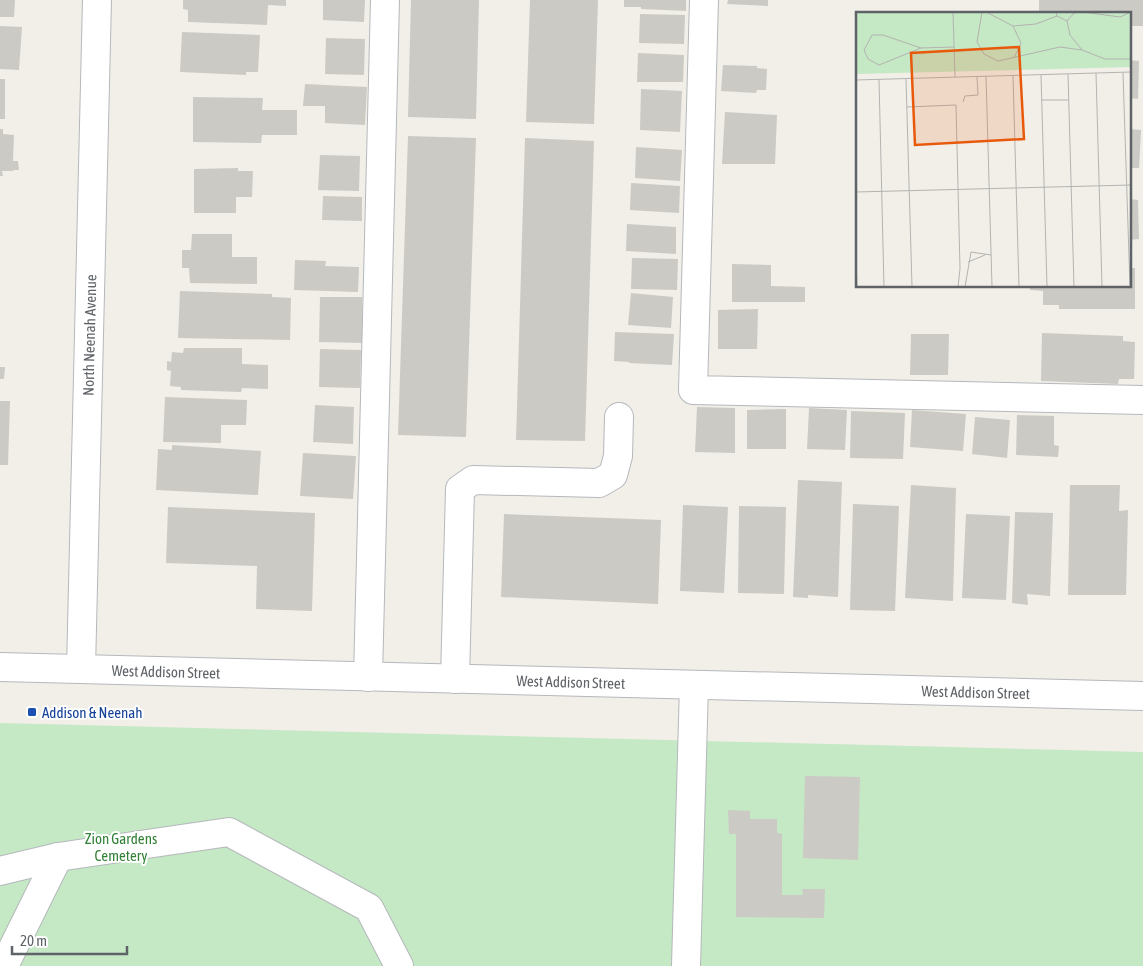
<svg xmlns="http://www.w3.org/2000/svg" width="1143" height="966" viewBox="0 0 1143 966" font-family="'Asap Condensed',sans-serif">
<rect width="100%" height="100%" fill="#f1efe8"/>
<path fill="#c5e8c5" d="M0,723L1143,752V966H0Z"/>
<path fill="#cccac5" d="M0,0H15L14,17H0Z
M183,0H286V6L268,5L267,25L188,22V10L183,9Z
M323,0H365L364,22L323,20Z
M411,0H479L476,119L408,117Z
M530,0H598L594,124L526,122Z
M624,0H686V11L641,9V7H624Z
M728,0H768V6L727,4Z
M1039,0H1143V26H1129V14H1053V12H1039Z
M640,14L685,15L684,44L639,43Z
M0,26L22,27L19,70L0,69Z
M182,32L260,35L258,72H246V75L180,72Z
M326,38L365,39L364,75L325,74Z
M638,53L684,55L683,82H637Z
M1129,60L1139,61L1138,99L1129,98Z
M723,65L757,66V68L767,69L766,90H757L756,93L721,91Z
M0,79H5V119H0Z
M305,84L367,87L365,125L325,123V106H303Z
M641,89L682,91L680,132L640,130Z
M193,97L263,98L262,110H297V135H262L261,143L193,142Z
M725,112L777,115L775,164H722Z
M0,129H3V134L14,135L13,161H18L19,170H14L13,171H2L3,176H0Z
M1129,129L1141,130L1139,168H1129Z
M408,136L476,138L466,437L398,435Z
M525,138L594,141L585,441L516,440Z
M636,147L682,150L680,181L635,178Z
M320,155L360,156L359,191L318,190Z
M238,168V171H253L252,197H236V213H194V169Z
M631,183L680,186L679,213L630,210Z
M323,196L362,197V221L322,220Z
M1129,199L1138,200L1139,239L1129,240Z
M627,224L676,227V254L626,251Z
M192,234H232V257H257V284L190,283L189,268H182V250H191Z
M632,258L678,259L677,290L631,289Z
M295,260L326,261L325,266L359,267L358,292L294,290Z
M732,264L771,265V286L805,287V302H732Z
M1129,268H1135V309H1059V305H1043V291L1030,290V286H1129Z
M180,291L272,294V297L291,298L290,340L178,338Z
M631,293L673,297L671,328L628,325Z
M320,297H362V343L319,342Z
M758,309L757,349H718V310Z
M615,332L674,334L672,365L629,363V362L614,361Z
M1042,333L1123,336V341L1135,342L1134,379H1119L1118,384L1041,381Z
M911,334H949L948,375H910Z
M184,348H242V364L268,365V389L242,388L241,392L181,390V387L170,386L171,371L167,370V361L171,362L172,352L183,353Z
M320,349L361,350L360,388L319,387Z
M0,367H5L4,379H0Z
M165,397L247,400L246,425H221V443L163,442Z
M0,401H10L8,465H0Z
M315,405L354,407L353,444L313,442Z
M697,407L735,408V453L695,452Z
M809,408L847,410L845,450L807,449Z
M786,409V449H747V410Z
M912,410L966,414L963,451L910,447Z
M851,411L905,413L903,459L850,458Z
M1017,415L1054,416V445L1059,446L1058,457L1016,455Z
M975,417L1010,420L1007,458L972,454Z
M172,445L261,451L258,495L156,490L158,449L172,450Z
M303,453L356,456L353,499L300,496Z
M798,480L842,482L838,597L808,595V598L793,597Z
M911,485L956,488L953,601L905,598Z
M1070,485H1120L1119,511L1128,510L1126,595H1068Z
M853,504L899,506L895,611L850,610Z
M683,505L728,507L724,593L680,591Z
M739,506L786,507L784,594L738,593Z
M168,507L315,513L312,611L256,609L257,566L166,563Z
M1015,512L1053,513L1050,596L1027,594L1028,605L1012,603Z
M504,514L661,520L658,604L501,597Z
M966,514L1010,516L1006,600L962,598Z
M805,776L860,777L858,860L803,858Z
M728,810L750,811V819H777V833L782,834V895H803L802,889H825L824,918L736,917V834H729Z"/>
<g fill="none" stroke-linecap="round" stroke-linejoin="round">
<g stroke="#b5b8bc" stroke-width="30">
<g id="minor">
<path d="M704,0L693,390L1143,400"/>
<path id="s1" d="M0,667L1143,696"/>
<path id="s2" d="M81,669L97,0"/>
<path d="M368,677L385,0"/>
<path d="M455,679L460,489L473,480L599,483L613,475L618,456L619,417"/>
<path d="M0,871L58,857L229,832L369,908L399,966"/>
<path d="M4,966L58,857"/>
<path d="M686,966L694,685"/>
</g>
</g>
<use href="#minor" stroke="#fff" stroke-width="28"/>
</g>
<rect fill="#1a4fb4" stroke="#fff" stroke-width="2" x="27" y="707" width="10" height="10" rx="2.5"/>
<g text-anchor="middle" dominant-baseline="central" stroke-width="4" stroke-linejoin="round" paint-order="stroke">
<g font-size="15" fill="#5f6368" stroke="#fff">
<text stroke="none"><textPath href="#s2" startOffset="334">North Neenah Avenue</textPath></text>
<text stroke="none"><textPath href="#s1" startOffset="166">West Addison Street</textPath></text>
<text stroke="none"><textPath href="#s1" startOffset="571">West Addison Street</textPath></text>
<text stroke="none"><textPath href="#s1" startOffset="976">West Addison Street</textPath></text>
</g>
<g font-size="15" fill="#164399" stroke="#fff" text-anchor="start">
<text x="42" y="712">Addison &amp; Neenah</text>
</g>
<g font-size="15" fill="#348238" stroke="#fff">
<text x="121" y="838">Zion Gardens<tspan x="121" dy="17">Cemetery</tspan></text>
</g>
</g>
<g transform="translate(856 12)">
<rect width="275" height="275" fill="#f1efe8"/>
<path d="M0,0H275V55L0,62Z" fill="#c5e8c5"/>
<path fill="none" stroke="#b3b3b1" stroke-width="1" d="M97,0L99,65M126,0L121,30L128,42L142,49L204,35L226,38L249,47H275M130,0L157,14L180,12L201,4L200,0M227,0L264,5L275,0M201,4L211,9L214,23L226,38M211,9L218,1L224,0M157,14L165,31L158,46M65,36L23,53L12,47L8,38L16,23H27L65,36L98,35M240,61L246,275M267,61L274,275M212,62L218,275M185,63L191,275M130,64L136,275M157,64L163,275M23,67L28,275M50,67L56,275M0,68L275,60M185,88H213M107,90L109,84L122,83L121,65M51,95L100,93L104,257L102,275M0,180L275,173M0,245L1,275M112,250L129,243M109,275L115,240L135,243"/>
<path fill="#e8590c" fill-opacity="0.15" stroke="#e8590c" stroke-width="2.5" d="M163,35L168,127L59,133L55,41Z"/>
<rect width="275" height="275" fill="none" stroke="#5f6368" stroke-width="2.5"/>
</g>
<path d="M12 946v8h115v-8" fill="none" stroke="#5f6368" stroke-width="2.5"/>
<text x="20" y="946" font-size="15" fill="#5f6368" stroke="#ffffff" stroke-width="4" paint-order="stroke">20 m</text>
</svg>
